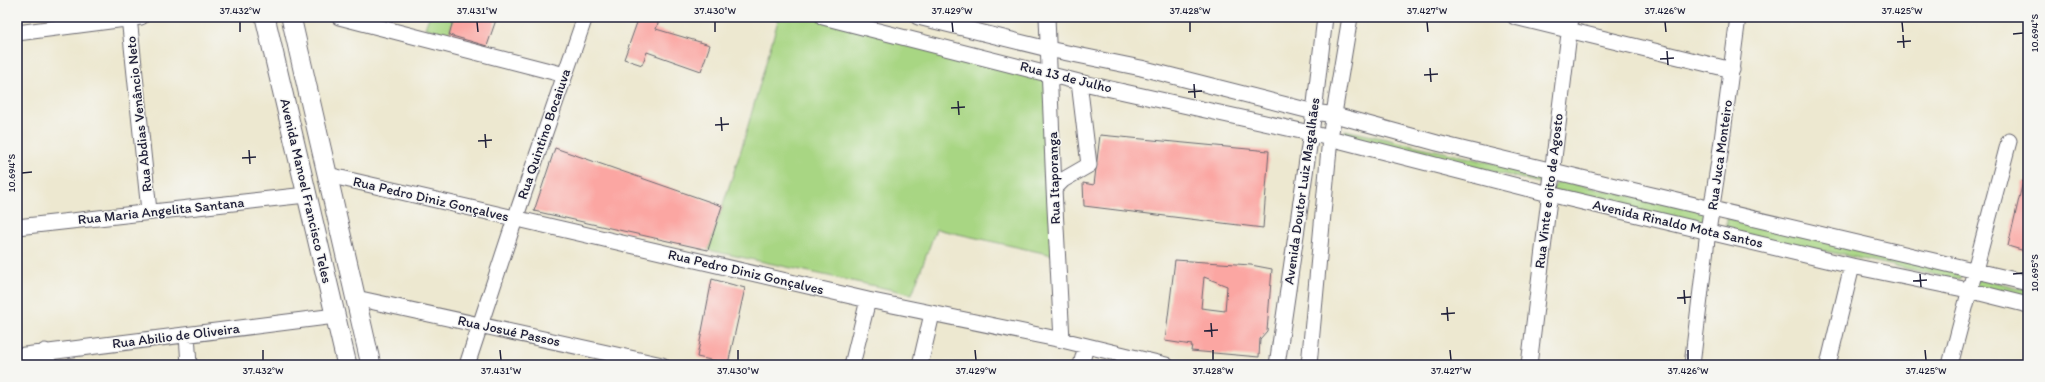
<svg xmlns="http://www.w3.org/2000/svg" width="2045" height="382" viewBox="0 0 2045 382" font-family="Itim,sans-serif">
<rect width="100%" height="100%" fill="#f6f6f2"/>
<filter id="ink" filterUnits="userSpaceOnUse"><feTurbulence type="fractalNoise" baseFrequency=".025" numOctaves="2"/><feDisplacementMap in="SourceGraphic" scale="8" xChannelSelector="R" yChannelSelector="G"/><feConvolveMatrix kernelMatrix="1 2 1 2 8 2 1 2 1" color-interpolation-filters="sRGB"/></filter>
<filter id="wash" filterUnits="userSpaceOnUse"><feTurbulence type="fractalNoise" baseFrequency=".012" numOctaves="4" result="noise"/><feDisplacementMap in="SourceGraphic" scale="16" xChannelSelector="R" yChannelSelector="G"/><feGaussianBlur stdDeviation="0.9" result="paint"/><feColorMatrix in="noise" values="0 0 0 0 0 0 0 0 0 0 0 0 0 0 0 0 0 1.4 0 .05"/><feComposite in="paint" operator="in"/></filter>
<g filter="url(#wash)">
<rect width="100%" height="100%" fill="#ede8d0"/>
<path fill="#a8d683" stroke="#657c5f" d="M429,17H454L449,35L425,28Z
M779,17H823L1050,73L1057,256L936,229L912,294L708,250L741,150Z
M1345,130L1542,174L1540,183L1345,137Z
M1560,181L1705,211L1701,229L1550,190Z
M1727,218L1961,272L1960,280L1727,230Z
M1978,278L2028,290V303L1975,291Z"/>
<g id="blocks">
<path fill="#fba6a2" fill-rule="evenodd" d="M454,17H497L487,46L449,35Z
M639,17H660L656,29L710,45L701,71L647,52L642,65L624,59Z
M1100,135L1269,151L1263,228L1084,206L1083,183L1094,185Z
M555,148L722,206L708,250L534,211Z
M2023,181H2028V252L2008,246Z
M1175,260L1251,265L1272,269L1267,331L1260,339L1259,357L1191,351L1192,345L1165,341ZM1204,277L1227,286L1225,311L1201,308Z
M712,279L745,288L728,364L697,357Z"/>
</g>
</g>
<g filter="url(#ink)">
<use href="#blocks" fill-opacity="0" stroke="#69676f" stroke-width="1"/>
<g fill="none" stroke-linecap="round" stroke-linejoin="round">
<g stroke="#69676f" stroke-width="17">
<path id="minor" d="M129,17L149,211
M339,17L565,75
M823,17L1079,82L1310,133L1549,194L1852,266L1968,290L2028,305
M918,17L1048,49L1141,68L1314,112L1335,115L1437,143L1648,194L2028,283
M1047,17L1054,189L1062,340
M1515,17L1732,70
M17,33L141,17
M328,175L868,300L1062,340L1166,365
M1054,189L1063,180L1089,165L1079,82
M17,227L306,195
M356,298L662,365
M187,335L189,365
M45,351L49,365
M17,356L335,316
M467,365L515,219L585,17
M852,365L868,300
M920,365L932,314
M1081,365L1086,346
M1277,365L1314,112L1325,17
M1309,365L1330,138L1350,17
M1529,365L1571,17
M1692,365L1708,231L1721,148L1738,17
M1828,365L1852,266
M1950,365L2009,141"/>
</g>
<g stroke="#69676f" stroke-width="21">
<path id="major" d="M265,17L347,365
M291,17L371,365"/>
</g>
<use href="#minor" stroke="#fff" stroke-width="15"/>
<use href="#major" stroke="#fff" stroke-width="19"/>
</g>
</g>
<path fill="none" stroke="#22223b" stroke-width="1.5" d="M240,22V32M477,22L478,32M715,22V32M952,22L953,32M1190,22V32M1427,22L1428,32M1665,22L1666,32M1902,22L1903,32M2013,34L2023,33M1903,35L1904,48M1897,42L1911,41M1667,51L1668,65M1660,59L1674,58M1430,68L1431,82M1424,75L1438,74M1194,84L1195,98M1188,92L1202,91M958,101L959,115M951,108L965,107M721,117L722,131M715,125L729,124M485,134L486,148M478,141L492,140M249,150L250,164M242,158L256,157M22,173L32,172M1920,274L1921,287M2013,274L2023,273M1913,281L1927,280M1684,290L1685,304M1677,298L1691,297M1447,307L1448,321M1441,314L1455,313M1211,323L1212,337M1204,331L1218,330M263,350V360M500,350L501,360M738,350V360M975,350L976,360M1213,350V360M1450,350L1451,360M1688,350V360M1925,350L1926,360"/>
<g text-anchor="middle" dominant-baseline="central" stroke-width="3" stroke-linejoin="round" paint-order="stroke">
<g font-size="14" fill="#22223b" stroke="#f6f6f2">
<text transform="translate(1066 77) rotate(14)">Rua 13 de Julho</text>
<text transform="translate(139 114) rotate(-96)">Rua Abdias Venâncio Neto</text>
<text transform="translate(544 134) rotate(-71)">Rua Quintino Bocaiuva</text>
<text transform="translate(1720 155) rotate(-82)">Rua Juca Monteiro</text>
<text transform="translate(1054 178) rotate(-92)">Rua Itaporanga</text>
<text transform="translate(306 191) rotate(77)">Avenida Manoel Francisco Teles</text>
<text transform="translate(1302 191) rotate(-82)">Avenida Doutor Luiz Magalhães</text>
<text transform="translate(1549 191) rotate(-83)">Rua Vinte e oito de Agosto</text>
<text transform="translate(431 199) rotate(13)">Rua Pedro Diniz Gonçalves</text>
<text transform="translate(161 211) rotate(-6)">Rua Maria Angelita Santana</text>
<text transform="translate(1678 224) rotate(13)">Avenida Rinaldo Mota Santos</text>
<text transform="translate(746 272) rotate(13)">Rua Pedro Diniz Gonçalves</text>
<text transform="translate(509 331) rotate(12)">Rua Josué Passos</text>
<text transform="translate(176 336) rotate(-7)">Rua Abilio de Oliveira</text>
</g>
</g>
<rect width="2045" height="382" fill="none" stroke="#f6f6f2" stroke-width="44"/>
<rect x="22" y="22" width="2001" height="338" fill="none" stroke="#22223b" stroke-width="1.5"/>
<g font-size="10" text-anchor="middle" fill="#22223b">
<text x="240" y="14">37.432°W</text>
<text x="477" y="14">37.431°W</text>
<text x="715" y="14">37.430°W</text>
<text x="952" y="14">37.429°W</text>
<text x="1190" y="14">37.428°W</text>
<text x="1427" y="14">37.427°W</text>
<text x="1665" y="14">37.426°W</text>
<text x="1902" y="14">37.425°W</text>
<text transform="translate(2034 33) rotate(-90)" y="4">10.694°S</text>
<text transform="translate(11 173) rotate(-90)" y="4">10.694°S</text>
<text transform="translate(2034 273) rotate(-90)" y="4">10.695°S</text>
<text x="263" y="374">37.432°W</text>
<text x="501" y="374">37.431°W</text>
<text x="738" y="374">37.430°W</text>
<text x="976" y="374">37.429°W</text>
<text x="1213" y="374">37.428°W</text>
<text x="1451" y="374">37.427°W</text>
<text x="1688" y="374">37.426°W</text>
<text x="1926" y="374">37.425°W</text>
</g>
</svg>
